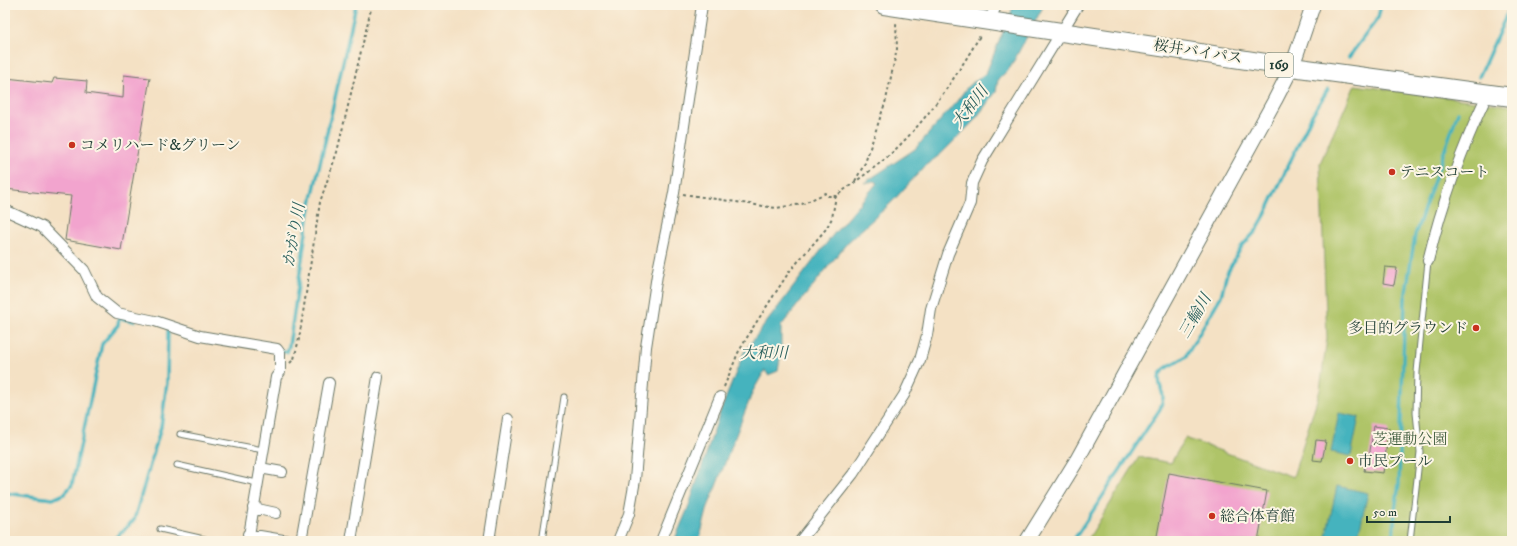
<svg xmlns="http://www.w3.org/2000/svg" width="1517" height="546" viewBox="0 0 1517 546" font-family="'IM FELL DW Pica','Noto Serif JP',serif">
<rect width="100%" height="100%" fill="#fcf5e5"/>
<filter id="ink" filterUnits="userSpaceOnUse"><feTurbulence type="fractalNoise" baseFrequency=".025" numOctaves="2"/><feDisplacementMap in="SourceGraphic" scale="8" xChannelSelector="R" yChannelSelector="G"/><feConvolveMatrix kernelMatrix="1 2 1 2 8 2 1 2 1" color-interpolation-filters="sRGB"/></filter>
<filter id="wash" filterUnits="userSpaceOnUse"><feTurbulence type="fractalNoise" baseFrequency=".012" numOctaves="4" result="noise"/><feDisplacementMap in="SourceGraphic" scale="16" xChannelSelector="R" yChannelSelector="G"/><feGaussianBlur stdDeviation="0.9" result="paint"/><feColorMatrix in="noise" values="0 0 0 0 0 0 0 0 0 0 0 0 0 0 0 0 0 1.4 0 .05"/><feComposite in="paint" operator="in"/></filter>
<g filter="url(#wash)">
<rect width="100%" height="100%" fill="#f4e1c4"/>
<path fill="#afc468" stroke="#67804e" d="M1355,85L1512,106V541H1087L1139,457L1171,463L1185,438L1293,477L1320,390L1327,338L1320,163Z"/>
<path fill="#44b3be" stroke="#327879" d="M1014,5H1044L1010,68L998,80L996,92L973,122L941,154L926,165L891,203L847,243L781,326V353L778,371L768,375L765,370L753,391L708,507L699,541H674L688,508L719,415L744,352L832,236L877,183L875,181L864,183L915,149L957,101L968,86L986,73Z
M1339,413L1359,417L1351,456L1331,452Z
M1337,486L1368,493L1357,541H1325Z"/>
<g fill="none" stroke-linecap="round" stroke-linejoin="round">
<path stroke="#44b3be" stroke-width="3.5" d="M1349,57L1378,18L1381,5
M1479,77L1511,5
M282,352H287L289,346L309,212L356,5
M5,493L53,499L64,494L72,485L102,344L118,325L119,318L134,321
M112,541L134,520L161,427L167,382L168,330
M1073,541L1160,409C1161,406 1163,400 1163,397C1162,386 1153,377 1166,368C1172,363 1178,363 1186,356L1221,296L1227,273L1242,246L1256,231L1264,217L1312,115L1328,89
M1393,541L1395,510L1399,484L1405,299L1415,235L1458,112"/>
</g>
<g id="blocks">
<path fill="#f2a4ce" d="M124,75L150,78L121,250L65,240L71,196L5,189L6,78L52,83L54,78L87,81L86,93L123,98Z
M1385,267L1397,268L1394,285L1383,283Z
M1374,426L1389,428L1383,473L1364,471L1367,456L1369,457Z
M1316,440L1326,441L1322,461L1313,460Z
M1169,473L1267,491L1258,541H1156Z"/>
</g>
</g>
<g filter="url(#ink)">
<use href="#blocks" fill-opacity="0" stroke="#6a7666" stroke-width="1"/>
<g fill="none" stroke-linecap="round" stroke-linejoin="round">
<g stroke="#6a7666" stroke-width="7">
<path id="lane" d="M180,434L263,450
M177,465L257,483
M160,529L213,541
M542,541L564,397
M1410,541L1420,452L1416,413L1417,372L1428,261"/>
</g>
<g stroke="#6a7666" stroke-width="12">
<path id="street" d="M989,20L997,5
M5,210L42,227L84,270L97,297L117,313L155,321L200,336L277,349L280,353V372L276,377L248,541
M1428,261C1442,203 1462,148 1487,95
M260,468L282,472
M253,508L276,513
M248,534L289,541
M301,541L329,383
M351,541L378,377
M489,541L508,419
M618,541L629,514L635,480L646,347L657,275L674,193L702,5
M661,541L720,397
M800,541L853,474L904,395L920,360L927,335L931,309L948,254L970,203L972,183L982,161L1078,5"/>
</g>
<g stroke="#6a7666" stroke-width="16">
<path id="secondary" d="M1027,541L1077,460L1275,100L1292,67L1313,5"/>
</g>
<g stroke="#6a7666" stroke-width="20">
<path id="highway" d="M884,5L1292,67L1512,97"/>
</g>
<path stroke="#6a7666" stroke-width="2" stroke-dasharray="3 3" stroke-linecap="butt" d="M855,181L865,163L886,100L897,49L896,21
M683,194L776,208L802,204L826,193L828,196H836C852,184 869,172 885,159C924,125 955,79 981,34
M290,363L294,359L299,339L320,202L337,152L372,5
M724,387L738,353L752,329L789,272L826,229L832,218L836,196"/>
<use href="#lane" stroke="#fff" stroke-width="5"/>
<use href="#street" stroke="#fff" stroke-width="10"/>
<use href="#secondary" stroke="#fff" stroke-width="14"/>
<use href="#highway" stroke="#fff" stroke-width="18"/>
</g>
</g>
<g fill="#c8321e" stroke="#fcf5e5" stroke-width="1.5">
<circle cx="72" cy="145" r="4"/>
<circle cx="1392" cy="172" r="4"/>
<circle cx="1476" cy="328" r="4"/>
<circle cx="1350" cy="461" r="4"/>
<circle cx="1212" cy="516" r="4"/>
</g>
<g text-anchor="middle" dominant-baseline="central" stroke-width="4" stroke-linejoin="round" paint-order="stroke">
<rect fill="#fcf5e5" stroke="#617469" stroke-width="1" x="1265" y="53" width="28" height="24" rx="3"/>
<g font-size="14" font-weight="bold" fill="#1f3d34">
<text x="1279" y="65">169</text>
</g>
<g font-size="15" fill="#1f3d34" stroke="#fcf5e5">
<text transform="translate(1198 52) rotate(9)">桜井バイパス</text>
</g>
<g font-size="15" fill="#1f3d34" stroke="#fcf5e5" text-anchor="start">
<text x="80" y="145">コメリハード&amp;グリーン</text>
<text x="1400" y="172">テニスコート</text>
<text x="1468" y="328" text-anchor="end">多目的グラウンド</text>
<text x="1358" y="461">市民プール</text>
<text x="1220" y="516">総合体育館</text>
</g>
<g font-size="15" fill="#435f41" stroke="#fcf5e5">
<text x="1410" y="439">芝運動公園</text>
</g>
<g font-size="16" font-style="italic" fill="#2a605d" stroke="#fcf5e5">
<text transform="translate(970 107) rotate(-52)">大和川</text>
<text transform="translate(294 235) rotate(-80)">かがり川</text>
<text transform="translate(1195 316) rotate(-60)">三輪川</text>
<text x="764" y="353">大和川</text>
</g>
</g>
<rect width="1517" height="546" fill="none" stroke="#fcf5e5" stroke-width="20"/>
<path d="M1367 516v6h83v-6" fill="none" stroke="#1f3d34" stroke-width="2"/>
<text x="1373" y="516" font-size="12" fill="#1f3d34" stroke="#fcf5e5" stroke-width="3" paint-order="stroke">50 m</text>
</svg>
